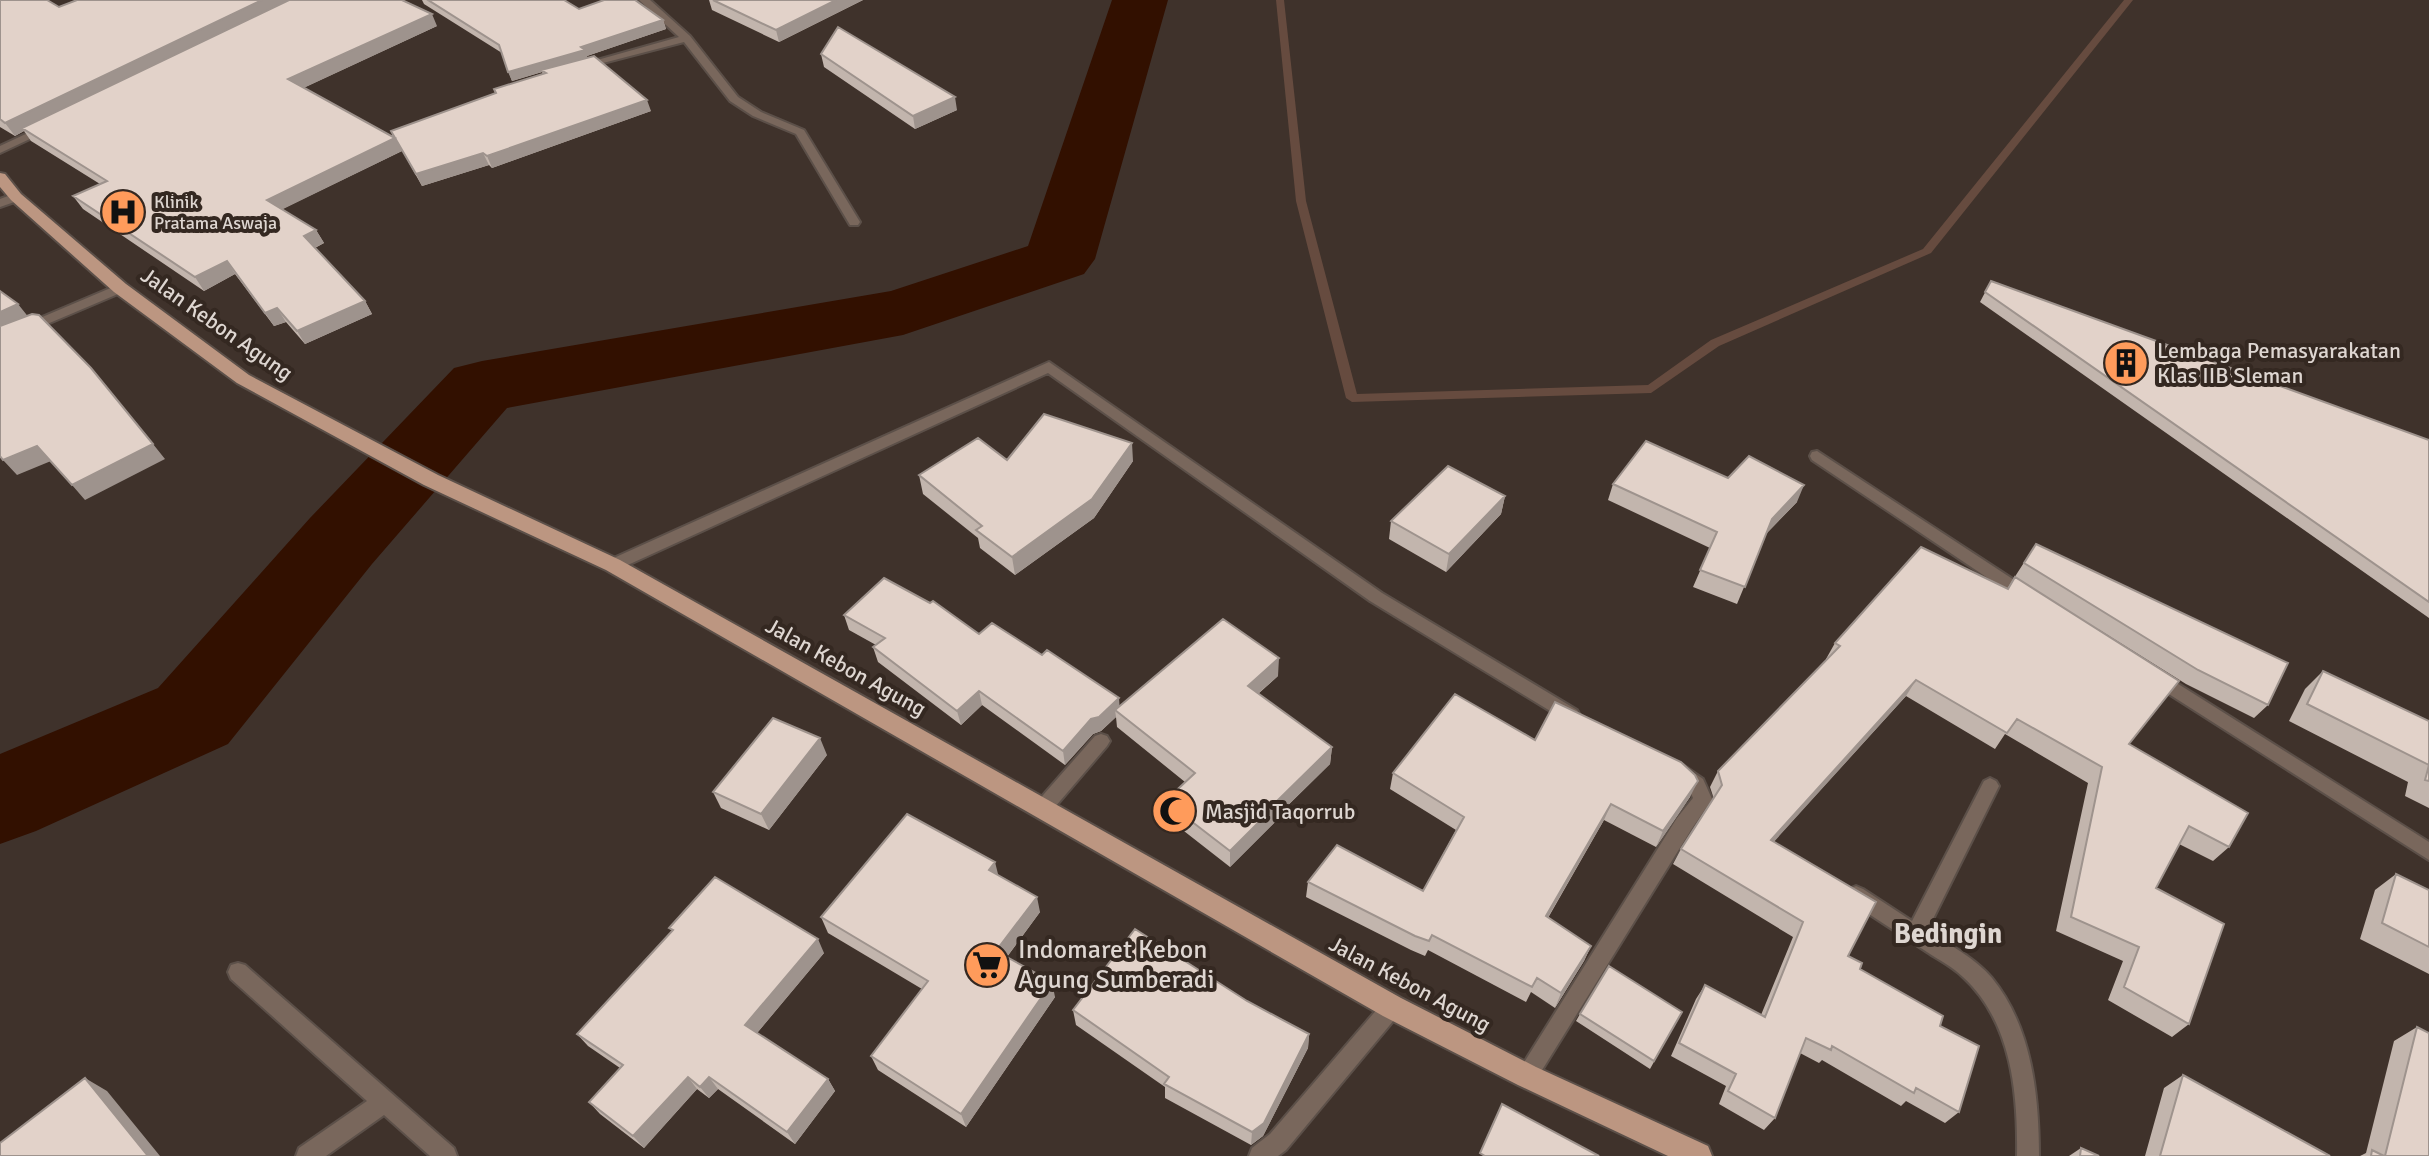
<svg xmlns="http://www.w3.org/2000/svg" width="2429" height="1156" viewBox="0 0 2429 1156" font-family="Signika,sans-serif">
<rect width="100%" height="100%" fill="#3f322b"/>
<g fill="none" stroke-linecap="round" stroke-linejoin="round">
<path fill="#664b3f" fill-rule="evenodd" d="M1276,0H1284L1306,201L1357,394L1648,385L1711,340L1923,249L2124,0H2133L1931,253L1719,346L1651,393L1352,402L1346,398L1296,201Z"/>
<path fill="#321000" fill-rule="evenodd" d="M1112,0H1168L1095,259L1084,274L903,335L507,408L372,564L228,744L36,831L0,844V754L158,688L310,518L454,368L482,361L891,291L1028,246Z"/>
<g stroke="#5c5049" stroke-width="4">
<path id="lane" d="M1101,734L1107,736L1110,741L1107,746L1049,814L1043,816L1037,814L1034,808L1037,802L1095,736Z
M238,963L245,965L454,1148L457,1156H430L384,1115L326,1156H296L299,1148L367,1101L231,979L228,972L231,965Z"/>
</g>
<g stroke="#5c5049" stroke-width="4">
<path id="street" d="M639,0H650L690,36L738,97L761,112L804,130L860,222L858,225H850L796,134L753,116L730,101L684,42L576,70V66L679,37Z
M45,125L49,126V130L0,153V146Z
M16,193L20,194V200L0,207V199Z
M120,284L127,288L125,291L0,344V335Z
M1049,362L1382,593L1577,710L1580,715L1577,720L1571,722L1565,720L1370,601L1048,373L619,569L613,571L605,565L607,561Z
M1817,451L2034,593L2036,597L2034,601H2022L1812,460L1810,456L1812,452Z
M2156,670L2429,842V860L2150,682L2147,677L2150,672Z
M1680,763L1703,779L1712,799L1691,830L1534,1083L1527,1086L1520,1083L1516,1076L1520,1069L1677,818L1693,798C1689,785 1677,782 1671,771L1674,766Z
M1990,778L1996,781L1999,786L1927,931C1950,945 1975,958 1992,978C2032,1027 2039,1096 2039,1156H2017C2018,1094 2012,1022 1963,977C1953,967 1939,960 1927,952C1901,935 1875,918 1849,901L1846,895L1849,889L1856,886L1863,889L1912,921L1984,781Z
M1392,997L1399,1000L1402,1007L1399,1014L1286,1150L1278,1156H1249L1252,1148L1270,1134L1385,1000Z"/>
</g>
<g stroke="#5c5049" stroke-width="4">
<path id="primary" d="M0,173L5,174L21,194L126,284L249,375L438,475L620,560L1401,998L1536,1067L1708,1146L1712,1156H1668L1518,1085L1383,1016L606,570L424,485L237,383L114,292L11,200L0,187Z"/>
</g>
<use href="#lane" fill="#79675c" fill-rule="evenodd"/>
<use href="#street" fill="#79675c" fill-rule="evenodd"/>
<use href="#primary" fill="#bc9681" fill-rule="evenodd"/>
</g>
<path fill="#c2b5ad" d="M0,0L59,7L437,26L303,88L395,138L402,151L282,209L316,230L324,243L315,248L365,301L372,314L305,344L286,322L274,326L235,274L204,291L83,209L73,196L100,184L31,141L24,131L15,136L0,127Z
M422,0H564L579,9L663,20L666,29L587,56V58L651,111L492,168L489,165L422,186L391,131L495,93L494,89L543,74L542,72L512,81L502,53L424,4Z
M709,0H863L779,42L712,10Z
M821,54L957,110L915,129L824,67Z
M1991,281L2429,440V618L1980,302Z
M1007,460L1133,461L1094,518L1015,575L980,548L978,538L923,494L919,475Z
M1728,478L1797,502L1766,534L1737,604L1693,587L1710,548L1608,500L1613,484Z
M1505,496L1501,514L1446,572L1389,539L1391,521Z
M2036,544L2268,705L2254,718L2186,684L2098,629L2129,744L2229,847L2213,861L2179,844L2156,888L2189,1024L2172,1037L2108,1000L2123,961L2056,931L2088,783L2005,734L1995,749L1906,696L1774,841L1848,956L1860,969L1940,1026L1959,1112L1945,1123L1906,1101L1901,1106L1822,1060L1819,1063L1800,1053L1775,1118L1764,1130L1719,1104L1726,1086L1671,1056L1696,999L1705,985L1761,1015L1793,937L1673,864L1681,849L1714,799L1710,787L1718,771L1827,659H1826L1835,643L2007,589Z
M844,615L979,634L1042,655L1119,698V707L1278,676L1258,694L1332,747L1330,764L1277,816V820L1230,867L1166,817L1165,801L1185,782L1117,727L1116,717L1101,731L1093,734L1065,765L982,705L961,725L878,662L873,647L876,645L849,630Z
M2323,671L2429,721V808L2405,796L2408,782L2289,721L2305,689Z
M1535,740L1690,797L1656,847L1604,820L1548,918L1591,946L1584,961L1555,1008L1531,992L1526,1002L1428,950L1425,956L1411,950L1306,897L1308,882L1423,891L1456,830L1390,789L1393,773Z
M827,755L769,830L721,808L713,792Z
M2396,874L2429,890V974L2360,939L2375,890Z
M998,875L1040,912L1007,957L1055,997L966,1127L878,1070L871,1056L922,989L828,933L821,917Z
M669,928L824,953L757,1033L828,1079L835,1091L795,1144L718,1089L709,1098L697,1089L644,1148L600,1114L589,1102L620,1068L588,1046L577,1034L672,931Z
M1247,1001L1309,1034L1308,1048L1263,1136L1251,1145L1165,1098V1087L1076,1025L1073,1010Z
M1682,1012L1650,1069L1576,1021L1580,1014Z
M2417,1027L2429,1156H2360L2366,1153L2394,1041Z
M2183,1075L2330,1156H2145L2164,1088Z
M2081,1148L2099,1156H2069Z"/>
<path fill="#9e938d" d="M262,0H294L22,128L24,131L15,136L5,123Z
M836,0H863L779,42L776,30Z
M432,14L437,26L295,92L288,79Z
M663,20L666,29L587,56L588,59L541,70L542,72L512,81L508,72Z
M955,97L957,110L915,129L913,116Z
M647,100L651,111L492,168L487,156Z
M395,138L402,151L275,213L267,200Z
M483,153L489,165L422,186L416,174Z
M316,230L324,243L312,249L304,236Z
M227,261L235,274L204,291L195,277Z
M365,301L372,314L305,344L297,331Z
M18,304L30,319L0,332V312Z
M277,308L286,322L274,326L265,313Z
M1132,443L1133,461L1094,518L1015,575L1012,557Z
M153,444L165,459L85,500L72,485Z
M37,446L51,461L17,475L3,460Z
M1804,485L1797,502L1764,536L1772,519Z
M1505,496L1501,514L1446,572L1449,554Z
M1279,658L1278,676L1247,703L1248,686Z
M1916,680L1906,696L1762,855L1771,840Z
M979,691L982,705L961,725L957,711Z
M1119,698L1120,713L1115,710L1116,717L1101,731L1093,734L1065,765L1063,751L1091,719Z
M820,738L827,755L769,830L761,814Z
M1332,747L1330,764L1277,816V820L1230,867V851L1276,802Z
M1698,781L1690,797L1656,847L1663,831Z
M1611,804L1604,820L1540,931L1546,916Z
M995,862L999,878L989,870Z
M1037,897L1040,912L1000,966L996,951Z
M818,939L824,953L753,1038L745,1025Z
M1591,946L1584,961L1555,1008L1561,993Z
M1052,982L1055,997L966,1127L961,1114Z
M1309,1034L1308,1048L1263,1136L1251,1145L1252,1132Z
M688,1077L697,1089L644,1148L633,1136Z
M709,1077L718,1089L709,1098L700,1087Z
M85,1078L107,1091L160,1156H148Z
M828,1079L835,1091L795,1144L787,1132Z"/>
<path fill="#e2d2c9" stroke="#9e938d" stroke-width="2" d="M0,0H47L59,7L77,0H262L5,123L0,119Z
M289,0H402L432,14L288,79L395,138L267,200L316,230L304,236L365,301L297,331L277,308L265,313L227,261L195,277L73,196L107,181L22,128Z
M428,0H564L579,9L604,0H635L663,20L581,47L585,50L508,72L499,45Z
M713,0H836L776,30Z
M838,27L955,97L913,116L821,54Z
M594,56L647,100L487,156L483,153L416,174L391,131L496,93L494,89L546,73L541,70Z
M1991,281L2429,440V602L1985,292Z
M0,291L18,304L0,312Z
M32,314L39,315L91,368L153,444L72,485L37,446L3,460L0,456V326Z
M1044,414L1132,443L1092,499L1012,557L976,530L982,526L919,475L978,438L1007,460Z
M1646,441L1728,478L1749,456L1804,485L1772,519L1745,587L1700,570L1717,532L1613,484Z
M1448,466L1505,496L1449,554L1391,521Z
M2036,544L2288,663L2268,705L2198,670L2024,563Z
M1921,547L2008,589L2015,577L2179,681L2129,744L2248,813L2229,847L2189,826L2156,888L2224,924L2189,1024L2124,987L2139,947L2071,917L2102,767L2017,719L2007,733L1916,680L1771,840L1876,902L1848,956L1862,963L1860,969L1943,1016L1940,1026L1979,1046L1959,1112L1916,1088L1914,1093L1832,1046L1831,1050L1806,1038L1775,1118L1728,1091L1736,1074L1679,1043L1705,985L1765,1017L1803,922L1681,849L1722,785L1718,771L1840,646L1835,643Z
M884,578L930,603L933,601L979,634L992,623L1042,655L1047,650L1119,698L1099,717L1091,719L1063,751L979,691L957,711L873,647L885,638L844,615Z
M1223,619L1279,658L1248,686L1332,747L1276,802L1278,803L1230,851L1165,801L1195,773L1115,710Z
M2323,671L2429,721V765L2307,704Z
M1455,694L1535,740L1555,702L1681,762L1695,775L1698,781L1663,831L1611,804L1546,916L1591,946L1561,993L1537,978L1532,987L1432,935L1429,941L1415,936L1308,882L1337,845L1423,891L1464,817L1393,773Z
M773,718L820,738L761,814L713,792Z
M2429,765V781L2425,780Z
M907,814L995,862L989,870L1037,897L996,951L1052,982L961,1114L871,1056L928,981L821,917Z
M2396,874L2429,890V947L2382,923Z
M715,877L818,939L745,1025L828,1079L787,1132L709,1077L700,1087L688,1077L633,1136L589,1102L623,1065L577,1034L673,930L669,928Z
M1135,929L1247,1001L1309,1034L1264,1123L1252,1132L1164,1084L1169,1077L1073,1010Z
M1609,966L1682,1012L1654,1061L1580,1014Z
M2417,1027L2429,1033V1156H2385Z
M2183,1075L2330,1156H2160Z
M85,1078L148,1156H0V1143Z
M1502,1104L1599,1156H1485L1480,1153Z
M2081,1148L2099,1156H2080Z
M2372,1150L2384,1156H2371Z"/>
<defs>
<g id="hospital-disc" transform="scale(2.3)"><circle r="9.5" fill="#ff9b5b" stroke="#342821"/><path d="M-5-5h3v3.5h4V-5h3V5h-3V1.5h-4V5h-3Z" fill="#111"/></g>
<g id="building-disc" transform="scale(2.3)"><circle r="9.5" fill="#ff9b5b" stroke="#342821"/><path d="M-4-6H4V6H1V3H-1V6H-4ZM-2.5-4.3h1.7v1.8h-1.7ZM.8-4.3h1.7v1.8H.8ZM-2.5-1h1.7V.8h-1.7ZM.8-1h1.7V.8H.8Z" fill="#111"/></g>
<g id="mosque-disc" transform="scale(2.3)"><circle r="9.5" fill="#ff9b5b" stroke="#342821"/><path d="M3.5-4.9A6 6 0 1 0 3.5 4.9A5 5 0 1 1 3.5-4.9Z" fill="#111"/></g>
<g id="supermarket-disc" transform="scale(2.3)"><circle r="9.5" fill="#ff9b5b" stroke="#342821"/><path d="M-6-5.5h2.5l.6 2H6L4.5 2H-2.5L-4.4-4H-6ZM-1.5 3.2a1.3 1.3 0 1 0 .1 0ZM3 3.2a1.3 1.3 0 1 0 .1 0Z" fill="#111"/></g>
</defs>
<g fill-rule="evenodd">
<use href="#hospital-disc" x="123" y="212"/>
<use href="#building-disc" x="2126" y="363"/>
<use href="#mosque-disc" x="1174" y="811"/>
<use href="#supermarket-disc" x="987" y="965"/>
</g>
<g text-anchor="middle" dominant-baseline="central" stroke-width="8" stroke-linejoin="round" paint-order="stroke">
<g font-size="18" fill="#ded6d1" stroke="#342821" text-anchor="start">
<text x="154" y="202">Klinik<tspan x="154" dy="21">Pratama Aswaja</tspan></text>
</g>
<g font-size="22" fill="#ded6d1" stroke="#342821">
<text transform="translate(217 324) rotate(35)">Jalan Kebon Agung</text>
<text transform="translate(846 667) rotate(29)">Jalan Kebon Agung</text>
<text transform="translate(1410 984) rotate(28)">Jalan Kebon Agung</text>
</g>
<g font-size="22" fill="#ded6d1" stroke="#342821" text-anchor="start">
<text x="2157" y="350">Lembaga Pemasyarakatan<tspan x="2157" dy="25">Klas IIB Sleman</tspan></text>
<text x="1205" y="811">Masjid Taqorrub</text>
</g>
<g font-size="26" fill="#ded6d1" stroke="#342821" text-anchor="start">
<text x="1018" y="950">Indomaret Kebon<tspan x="1018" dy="30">Agung Sumberadi</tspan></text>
</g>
<g font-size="28" font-weight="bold" fill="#ded6d1" stroke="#342821">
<text x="1948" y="934">Bedingin</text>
</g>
</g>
</svg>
